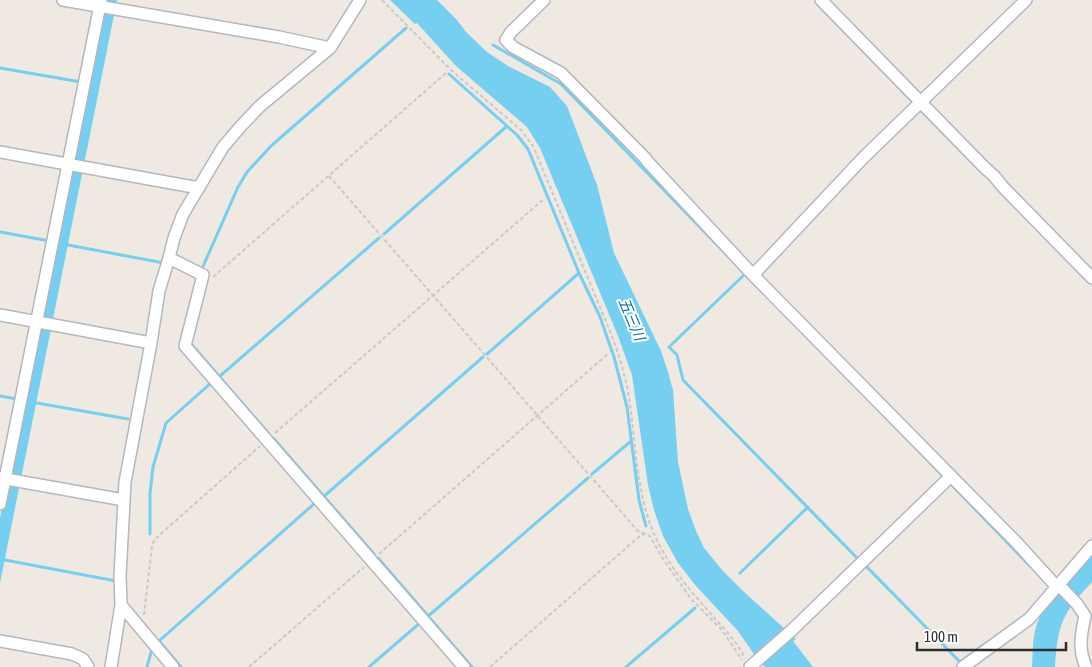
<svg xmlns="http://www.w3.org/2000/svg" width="1092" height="667" viewBox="0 0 1092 667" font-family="'Asap Condensed','Noto Sans JP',sans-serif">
<rect width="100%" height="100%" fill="#efe9e1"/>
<path fill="#75cff0" d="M104,0H117L0,583V518Z
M390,0H437L457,20L466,32L487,52L508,66L550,87L567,106L597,185L614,253L661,351L668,372L673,390L678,462L688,509L696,531L704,548L723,571L744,592L796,639L793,641L813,667H765L758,660L738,631L696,586L678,563L663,536L654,510L648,485L632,375L618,336L540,148L527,127L456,66L417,23L415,24Z
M1092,554V582C1062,614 1058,623 1055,667H1032C1033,653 1032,638 1037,624C1045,601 1075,573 1092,554Z"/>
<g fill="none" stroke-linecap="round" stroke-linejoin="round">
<path stroke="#75cff0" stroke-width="3" d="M493,45L561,84L727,255
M0,68L81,82
M449,74L517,135L528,149L579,273L600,317L614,357L627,407L639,500L646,526
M0,232L50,241
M384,234L507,126
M68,245L164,263
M201,271L238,187L247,172L271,146L406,28
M745,274L669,347L677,355L683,380L859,560
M192,345L269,434
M487,354L579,273
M220,376L379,238
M0,396L17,399
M37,403L128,419
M873,404L943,476
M274,439L374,554
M592,474L630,442
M951,484L1030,566
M322,498L483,357
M150,534V493L153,467L166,423L212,382
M378,558L472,667
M5,560L116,581
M865,565L960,662L985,644
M740,573L808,507
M426,618L588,478
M147,667L152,649
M181,667L159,641L316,502
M369,667L421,622
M626,667L695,608"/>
<g stroke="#b4b7c1" stroke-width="14">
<path id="minor" d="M63,0L279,37L330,48
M544,0L511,32L506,40L513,47L561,73L645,158L647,161L753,275L1017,543L1056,586
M821,0L984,167L994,176L1003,187L1092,278
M0,152L199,188
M169,258L203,275L185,346L464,667
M753,275L863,158L1026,0
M0,315L151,343
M0,478L124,500
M0,504L101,0
M1058,584L1077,604L1085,616C1081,634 1078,649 1086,667
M121,605L173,667
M0,641L72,654L83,659L88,667
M111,667L121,605L120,576L125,482L151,343L159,291L169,258L174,238L183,214L223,147L241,126L260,106L330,48L360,0
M750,667L792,630L950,477
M963,667L1029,619L1092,546"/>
</g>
<path stroke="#c9c9c9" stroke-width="2" stroke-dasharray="4 2.5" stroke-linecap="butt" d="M382,0L451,70L521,130L533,146L612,336C619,356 626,377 629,398C636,443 636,494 655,536C668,565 689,589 710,613C723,628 736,640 745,658
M329,176L638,531L645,534
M213,277L446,73
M275,433L545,198
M379,554L609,353
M144,615L152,546L155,539L260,446
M249,667L364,567
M490,667L641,535L645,534L650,536L661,556L691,599L722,630L742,660"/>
<use href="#minor" stroke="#fff" stroke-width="11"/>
</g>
<g text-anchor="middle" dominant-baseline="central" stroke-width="4" stroke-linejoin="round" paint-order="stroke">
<g font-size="15" font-style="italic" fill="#0d6fa3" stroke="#fff">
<text transform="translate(632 319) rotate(67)">五三川</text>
</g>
</g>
<path d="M917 642v8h149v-8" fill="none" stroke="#2e2e2e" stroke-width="2.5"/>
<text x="924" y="642" font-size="15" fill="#2e2e2e" stroke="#ffffff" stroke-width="4" paint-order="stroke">100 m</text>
</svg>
